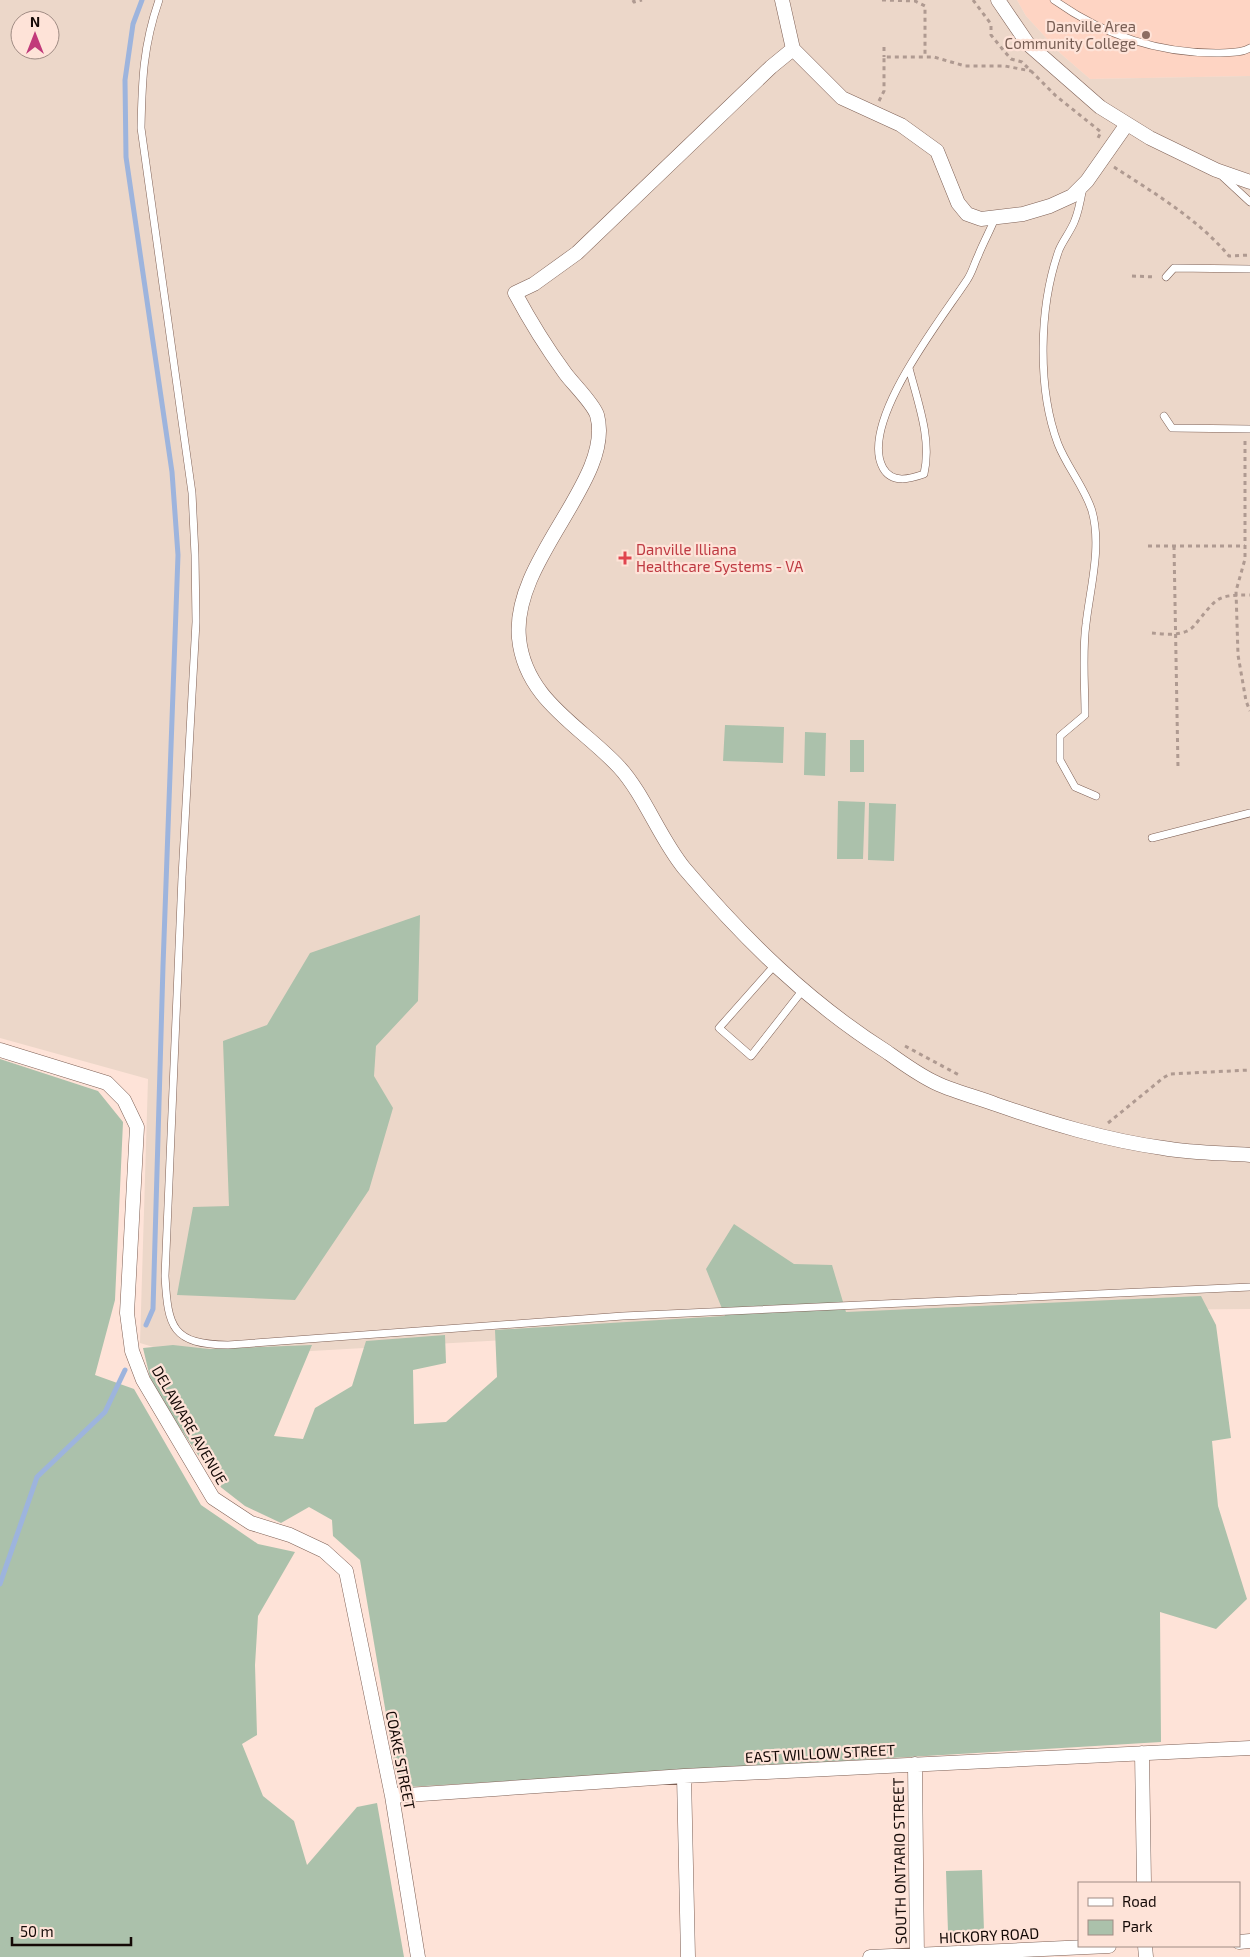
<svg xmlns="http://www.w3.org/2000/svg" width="1250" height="1957" viewBox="0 0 1250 1957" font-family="'Exo 2',sans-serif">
<rect width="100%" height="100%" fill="#fee3d8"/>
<path fill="#fed4c3" d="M1017,0H1250V76L1090,79L1060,53L1026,16Z"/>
<path fill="#ecd7c9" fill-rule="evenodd" d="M0,0H1017L1026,16L1060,53L1090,79L1250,76V1309L1012,1311L190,1358L140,1343L148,1079L0,1038ZM20,20H50V50H20Z"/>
<path fill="#abc1ab" d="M725,725L784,727L783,763L723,761Z
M805,732L826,733L825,776L804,775Z
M850,740H864V772H850Z
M838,801L865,802L863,859H837Z
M869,803L896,804L894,861L868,860Z
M420,915L418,1001L376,1046L374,1076L393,1108L369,1190L295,1300L177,1295L193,1207L229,1206L223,1041L267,1025L310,953Z
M0,1059L98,1091L123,1122L115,1300L95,1375L134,1389L201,1505L258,1544L295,1552L258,1616L255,1665L257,1735L242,1744L263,1796L294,1821L307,1865L357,1807L377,1803L404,1957H0Z
M734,1224L794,1264L832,1265L846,1312L1201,1296L1216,1325L1231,1438L1212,1441L1218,1506L1247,1599L1216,1629L1160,1612L1161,1742L408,1787L396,1773L360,1560L333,1536L332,1520L309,1507L281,1523L245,1506L218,1485L152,1386L143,1348L173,1345L209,1349L312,1345L274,1436L303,1439L315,1408L352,1386L366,1341L445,1335L446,1363L413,1370L414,1424L446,1422L497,1377L495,1330L725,1316L706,1269Z
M982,1870L984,1931L948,1932L946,1871Z"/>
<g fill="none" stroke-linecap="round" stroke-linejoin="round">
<path stroke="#9db4dd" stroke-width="5" d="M142,0L133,24L125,80L126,157L172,472L178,555L163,966L153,1309L146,1325
M0,1584L37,1477L105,1412L125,1370"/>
<g stroke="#7e6055" stroke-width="8">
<path id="service" d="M159,0C143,46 142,81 141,128L192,493L195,555L196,622L182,877L165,1276C168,1328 172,1344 228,1345L623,1316L1250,1287
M1054,0C1103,35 1156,53 1216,53C1228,52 1240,54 1250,48
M1223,177L1250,202
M1083,187C1081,198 1079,210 1075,220C1071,231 1063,240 1059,250C1039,306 1037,388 1058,444C1067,467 1085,488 1092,511C1102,547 1090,588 1086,624C1082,653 1085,685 1085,715L1060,736V760L1075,787L1096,796
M1166,277L1174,268L1250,269
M909,368C918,403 932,439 924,474C910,479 892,484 883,468C858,423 943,317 967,280C972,273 974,264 978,256C983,243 990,231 995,218
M1164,416L1172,428L1250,429
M1152,838L1250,813
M774,966L719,1028L751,1056L802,991"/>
</g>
<g stroke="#7e6055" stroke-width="15">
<path id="minor" d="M782,0L793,49L842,98L901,125L937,151L958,203L967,214L981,219L1023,214L1050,206L1072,196L1087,181L1127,124
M998,0L1028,44L1100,107L1150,138L1216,170L1250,182
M793,49L771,67L577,253L534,284L515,293C530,321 546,347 565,373C573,384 593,403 597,415C615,479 511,560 519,638C525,700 581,726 619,767C644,794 660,839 684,868C744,939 808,1002 887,1052C901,1062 916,1073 932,1081C951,1091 974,1096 995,1104C1050,1123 1105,1140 1163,1148C1192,1153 1221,1153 1250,1155
M0,1050L107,1083L124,1100L137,1127L127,1313L132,1351L143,1380L213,1498L251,1523L290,1535L324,1551L346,1571L392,1796L418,1957
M1142,1753L1144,1883
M915,1764L917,1957
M684,1776L688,1957
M392,1796L684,1776L1250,1748
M1239,1942L1250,1941
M1145,1946L1146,1957
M870,1957L1109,1946"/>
</g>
<path stroke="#af9a91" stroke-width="3" stroke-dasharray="4 4" stroke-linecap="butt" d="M633,0L634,2L642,0
M882,0L915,1L925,6V57
M973,0L991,24V35L1004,51L1011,59L1022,62L1056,96L1101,132L1098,138
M884,47V57
M879,101L884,91V57H934L965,66H1005L1031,71
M1114,167C1154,193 1198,219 1229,256L1250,255
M1132,276L1155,277
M1245,441V559L1236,591L1238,655L1246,701L1250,711
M1148,546H1245
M1174,546L1178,768
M1152,633C1163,634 1176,636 1187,631C1192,629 1195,625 1198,621C1218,597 1217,595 1250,595
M905,1046L959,1075
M1108,1123L1163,1078L1170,1074L1250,1070"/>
<use href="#service" stroke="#fff" stroke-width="7"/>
<use href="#minor" stroke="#fff" stroke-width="14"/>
</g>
<circle fill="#8d6e63" stroke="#fee3d8" stroke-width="2" cx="1146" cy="35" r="5"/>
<path fill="#e0444e" stroke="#fee3d8" stroke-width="2" d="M622.5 550.5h5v5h5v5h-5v5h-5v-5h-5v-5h5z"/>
<g text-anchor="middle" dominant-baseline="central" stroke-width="4.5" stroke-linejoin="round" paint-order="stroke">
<g font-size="15" fill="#785e54" stroke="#fee3d8" text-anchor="end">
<text x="1136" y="26">Danville Area<tspan x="1136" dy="17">Community College</tspan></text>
</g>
<g font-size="15" fill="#be3a42" stroke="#fee3d8" text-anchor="start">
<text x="636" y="549">Danville Illiana<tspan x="636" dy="17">Healthcare Systems - VA</tspan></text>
</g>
<g font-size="15" fill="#140906" stroke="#fee3d8">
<text transform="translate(190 1425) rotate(60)">DELAWARE AVENUE</text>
<text transform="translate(820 1753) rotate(-3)">EAST WILLOW STREET</text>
<text transform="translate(401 1760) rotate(79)">COAKE STREET</text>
<text transform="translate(899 1861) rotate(-91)">SOUTH ONTARIO STREET</text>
<text transform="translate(989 1935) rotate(-3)">HICKORY ROAD</text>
</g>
</g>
<rect x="1078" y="1882" width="162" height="65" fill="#fee3d8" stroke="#a08c84"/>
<rect x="1088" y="1898" width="25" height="8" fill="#ffffff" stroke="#a08c84"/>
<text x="1122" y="1907" font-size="15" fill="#140906">Road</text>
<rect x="1088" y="1920" width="25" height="15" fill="#abc1ab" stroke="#a08c84"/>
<text x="1122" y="1932" font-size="15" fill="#140906">Park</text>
<g transform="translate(35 35)"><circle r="24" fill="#fee3d8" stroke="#a08c84"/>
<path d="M0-4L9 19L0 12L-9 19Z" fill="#c13a7a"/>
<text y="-8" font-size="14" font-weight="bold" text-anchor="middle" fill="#140906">N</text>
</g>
<path d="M12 1937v8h119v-8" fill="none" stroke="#140906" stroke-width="2.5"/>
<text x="20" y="1937" font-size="15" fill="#140906" stroke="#fee3d8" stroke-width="4" paint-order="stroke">50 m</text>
</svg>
